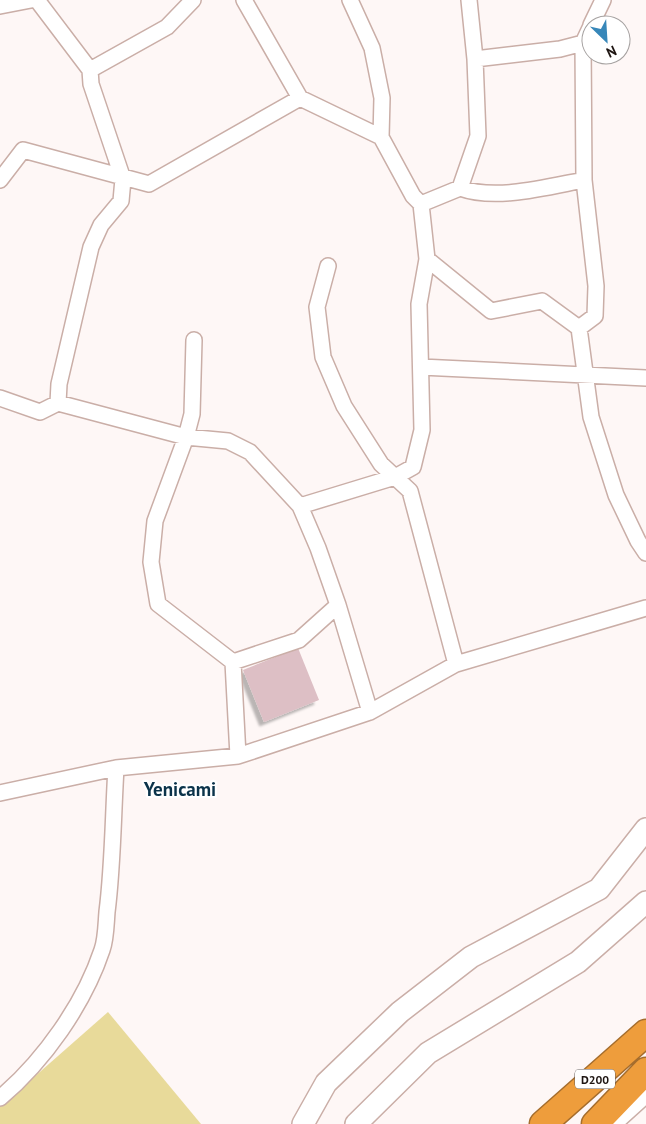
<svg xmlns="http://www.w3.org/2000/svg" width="646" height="1124" viewBox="0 0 646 1124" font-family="'PT Sans',sans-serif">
<defs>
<filter id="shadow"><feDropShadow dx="-4.5" dy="4.5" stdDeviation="1" flood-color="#0004"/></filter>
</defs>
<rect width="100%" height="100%" fill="#fef7f6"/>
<path fill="#e8da9a" d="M108,1012L201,1124H0V1107Z"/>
<path fill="#ddbfc5" filter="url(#shadow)" d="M298,648L319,700L264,722L243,670Z"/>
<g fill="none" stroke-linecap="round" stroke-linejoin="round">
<g stroke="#caaea7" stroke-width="18">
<path id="street" d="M37,0L90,70L91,84L123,179L121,201L101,225L91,247L59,384L58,403
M244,0L300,98L381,137
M0,6L31,0
M591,25L603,0
M475,59L560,49L583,43
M90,70L167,27L193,0
M0,180L23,150L149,184L300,98
M460,188L478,136L475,59L469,0
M421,204L460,188C496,201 547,187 584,180
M427,259L491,311L542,301L579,328L591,417L616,495L638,541L646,553
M328,266L317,307L323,357L344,406L381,464L410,491L456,664
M579,328L595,316L596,286L584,180L583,43L591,26
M194,340L192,414L186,437L155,521L151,562L158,604L233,662L238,756
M421,367L646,378
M0,398L40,412L58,403L186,437L228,441L250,452L300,506L318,548L338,605L370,712
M300,506L395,477L413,467L422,430L419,304L427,259L421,204L413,196L381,137L382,98L372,48L350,0
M233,662L299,640L338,605
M0,793L116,768L238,756L370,712L456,664L646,608
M0,1098C44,1061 84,1004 102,950C106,939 106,924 107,912C113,865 113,816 116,768"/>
</g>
<g stroke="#caaea7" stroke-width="24">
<path id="secondary" d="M614,1120L646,1091
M303,1124L326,1083L400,1012L471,957L599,889L646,829
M356,1124L428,1053L578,962L646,902"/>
</g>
<g stroke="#a56d2d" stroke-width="29">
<path id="highway" d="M543,1124L646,1033
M595,1124L646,1071"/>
</g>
<use href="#street" stroke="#fff" stroke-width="15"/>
<use href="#secondary" stroke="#fff" stroke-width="21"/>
<use href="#highway" stroke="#ee9d3c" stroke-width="26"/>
</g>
<g text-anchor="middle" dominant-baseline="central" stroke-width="4.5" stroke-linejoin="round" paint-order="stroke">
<rect fill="#fff" stroke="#625b59" stroke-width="1" x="575" y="1069.5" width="40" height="19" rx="4"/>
<g font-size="12" font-weight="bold" fill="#1e1512">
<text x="595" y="1079">D200</text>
</g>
<g font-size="19" font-weight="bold" fill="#0b334a" stroke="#fff">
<text x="180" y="789">Yenicami</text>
</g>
</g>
<g transform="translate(606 40) rotate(155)"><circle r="24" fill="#ffffff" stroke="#a5a1a0"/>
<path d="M0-4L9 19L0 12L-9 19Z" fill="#3787b9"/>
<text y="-8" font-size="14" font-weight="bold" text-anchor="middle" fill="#1e1512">N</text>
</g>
</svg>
